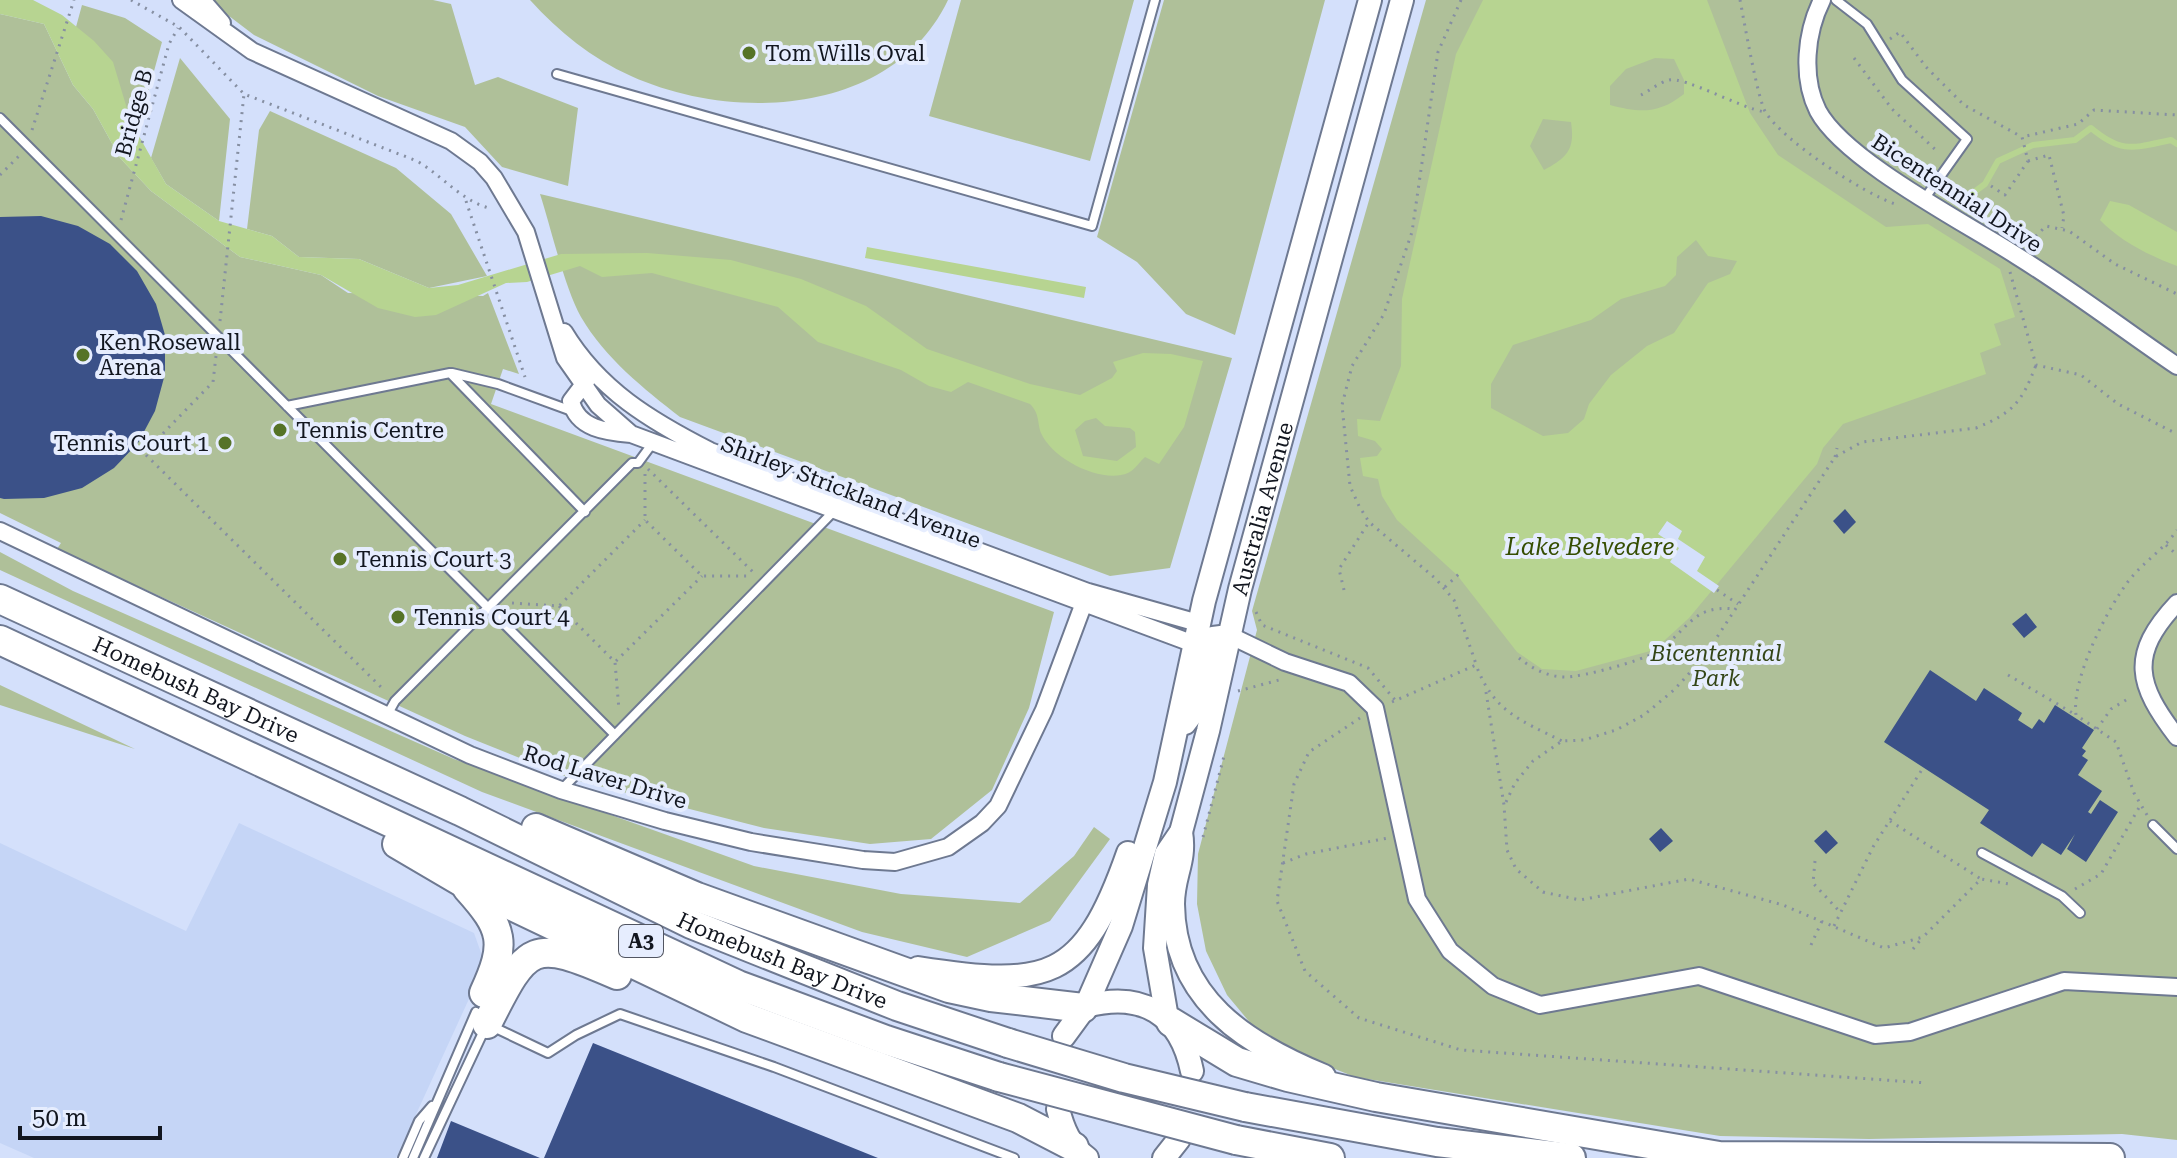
<svg xmlns="http://www.w3.org/2000/svg" width="2177" height="1158" viewBox="0 0 2177 1158" font-family="'Roboto Serif',serif">
<rect width="100%" height="100%" fill="#d4e0fb"/>
<path fill="#c5d5f6" d="M239,823L474,933L485,964L396,1158H34L0,1143V843L186,931Z"/>
<path fill="#afc099" d="M208,0H433L451,4L475,85L498,77L578,108L568,186L502,167L465,127L378,96L254,35Z
M530,0H948C893,115 735,123 631,76C591,58 559,32 530,0Z
M961,0H1134L1090,161L929,116Z
M1164,0H1325L1235,335L1186,314L1137,262L1097,237Z
M1426,0H2177V1140L2122,1134L1869,1139L1720,1136L1355,1077L1290,1051L1252,1025L1227,995L1206,951L1197,904L1198,854L1257,630L1252,611Z
M82,5L125,18L162,42L137,133L76,27Z
M0,14L44,24L73,85L93,109L120,158L151,191L240,257L321,275L348,293L483,296L488,293L519,374L503,369L491,404L1054,612L1029,708L992,790L931,839L870,844L764,828L572,779L465,736L63,552L57,549L61,543L0,513Z
M180,58L230,119L219,221L166,184L151,158Z
M270,111L396,168L451,214L487,276L429,288L359,259L299,257L272,236L247,229L259,130Z
M540,194L1232,358L1170,568L1110,576L680,417C644,389 605,358 581,317C565,289 551,228 540,194Z
M0,552L73,591L454,759L754,866L901,894L1020,903L1074,856L1094,827L1110,839L1050,921L967,957L862,932L482,792L0,570Z
M0,685L135,749L0,705Z"/>
<path fill="#b7d491" fill-rule="evenodd" d="M0,0H33L62,15L94,41L113,62L131,122L166,184L219,221L272,236L299,257L359,259L429,288L458,285L561,254L647,253L731,260L801,279L866,306L927,349L1030,384L1080,395L1112,378L1117,371L1113,362L1143,353L1171,354L1203,361L1184,427L1159,464L1145,457C1136,465 1134,473 1121,475C1095,480 1052,458 1041,433C1037,422 1040,414 1030,404L968,382L951,392L929,386L901,370L818,342L778,307L652,273L602,277L580,266L527,282L506,283L436,315L415,317L378,308L321,275L240,257L151,191L120,158L93,109L73,85L44,24L0,14ZM1096,418L1105,426L1130,428L1135,432L1136,447L1117,461L1083,456L1075,430L1085,421Z
M1483,0H1707L1750,113L1778,155L1886,227L1928,224L2000,269L2015,317L1994,324L2001,345L1980,353L1986,374L1843,424L1823,448L1817,464L1689,618L1654,650L1576,671L1542,669L1517,652L1457,575L1397,520L1382,496L1378,479L1363,476L1360,458L1377,456L1382,449L1375,441L1358,436L1357,419L1380,421L1401,366L1402,299L1456,54ZM1655,58L1674,59L1684,80V94C1659,114 1640,113 1610,105V86L1626,69ZM1543,119L1571,122C1575,149 1568,157 1544,170L1530,146ZM1696,240L1708,256L1737,261L1730,274L1708,283L1674,333L1647,346L1611,375L1589,404L1584,419L1568,433L1543,436L1491,408V384L1513,345L1591,320L1621,299L1665,286L1676,275L1677,257Z
M2110,201L2129,205L2177,232V266C2150,256 2120,241 2100,220Z
M867,247L1086,287L1084,298L865,258Z"/>
<path fill="#d4e0fb" d="M1667,521L1682,531L1678,539L1705,557L1697,571L1719,586L1714,593L1670,562L1679,548L1658,534Z"/>
<g fill="none" stroke-linecap="round" stroke-linejoin="round">
<path stroke="#b7d491" stroke-width="6" d="M1958,204L1985,184L1998,161L2033,145L2075,140L2091,128C2122,154 2133,148 2171,140L2177,144"/>
</g>
<path fill="#3b5188" d="M41,216L78,226L110,244L137,271L156,304L165,335V374L155,411L138,443L114,468L82,488L44,498L4,499L0,498V217Z
M1845,509L1856,522L1844,534L1833,521Z
M2026,613L2037,627L2024,638L2012,624Z
M1930,670L1976,701L1984,688L2022,713L2018,720L2032,729L2039,719L2044,723L2055,705L2094,730L2082,748L2086,751L2082,756L2088,760L2078,775L2102,791L2088,812L2091,814L2100,800L2118,812L2086,862L2067,849L2075,834L2061,855L2042,843L2032,857L1980,823L1989,810L1884,742Z
M1661,828L1673,841L1660,852L1649,839Z
M1826,830L1838,843L1826,854L1814,841Z
M593,1043L878,1158H544Z
M451,1121L540,1158H437Z"/>
<g fill="none" stroke-linecap="round" stroke-linejoin="round">
<g stroke="#6e7991" stroke-width="12">
<path id="lane" d="M1836,0L1867,24L1902,80L1967,139L1925,198
M557,74L1092,226L1155,0
M0,118L615,735
M452,373L498,384L572,411
M287,406L450,373L585,512
M386,717L395,701L632,463H638L652,444
M561,790L834,511
M2153,825L2177,849
M1982,853L2062,896L2080,913
M403,1158L419,1121L432,1106
M413,1158L476,1012
M424,1158L487,1024L548,1053L576,1035L620,1014L774,1067L1014,1158"/>
</g>
<g stroke="#6e7991" stroke-width="20">
<path id="street" d="M181,0L252,51L451,141L480,162L494,178L526,232L565,358L598,405L631,434L1194,644
M202,0L222,23
M1822,0C1806,32 1801,77 1818,111C1845,161 1966,223 2017,256C2072,290 2124,330 2177,366
M564,332C599,390 651,421 710,451L1088,592L1198,623
M587,380L571,401C577,429 607,432 631,434
M0,531L470,755L561,790L665,821L751,842L863,860L895,862L948,847L982,823L998,806L1044,710L1088,592
M2177,603C2128,655 2137,685 2177,737
M1229,635L1285,662L1349,683L1375,708L1417,899L1450,951L1493,986L1540,1005L1699,976L1875,1035L1910,1032L2064,981L2177,987"/>
</g>
<g stroke="#6e7991" stroke-width="26">
<g id="secondary">
<path d="M1185,723L1194,711L1213,638L1221,637"/>
<path d="M1181,832C1186,862 1173,875 1173,904C1174,999 1246,1044 1324,1076"/>
<path d="M918,968C1047,988 1083,982 1128,853"/>
<path d="M1086,1006L1121,926L1165,782L1204,601L1370,0"/>
<path id="s1" d="M1167,1018L1155,948L1159,885L1166,854L1181,832L1208,731L1240,589L1402,0"/>
<path d="M1064,1036L1086,1006C1143,991 1180,1014 1192,1071"/>
<path d="M1058,1109C1063,1129 1070,1146 1087,1158"/>
<path d="M1164,1158L1179,1139"/>
</g>
</g>
<g stroke="#6e7991" stroke-width="32">
<g id="highway">
<path id="s2" d="M0,599L460,811L691,924L897,1006L1008,1043"/>
<path d="M0,640L738,985L886,1040L999,1077"/>
<path d="M536,828L697,897L949,988L991,997L1083,1008"/>
<path d="M397,844L460,881L747,1018L1018,1118L1074,1147"/>
<path d="M467,888C504,929 507,943 484,993"/>
<path d="M1171,1022L1237,1062L1288,1077L1376,1097L1719,1156L2110,1158"/>
<path d="M487,1024C528,942 532,938 617,975"/>
<path d="M1245,1107L1437,1142L1571,1158"/>
<path d="M1236,1140L1330,1158"/>
</g>
</g>
<path stroke="#868fa2" stroke-width="3" stroke-dasharray="2 6" stroke-linecap="butt" d="M131,0L179,27L244,94L417,161C444,177 461,201 492,209
M1461,0L1438,52L1412,232L1384,314L1352,366L1342,405L1350,486L1359,506L1369,522L1436,579L1454,600L1476,664
M1740,0C1744,20 1758,102 1766,113C1785,142 1863,193 1895,204
M1890,39L1900,32L1926,67L1964,105L2022,137
M1854,58L1892,109L1939,153
M1641,95C1649,91 1660,82 1669,80C1684,76 1740,108 1765,112
M32,130L74,0
M2028,161L2049,155L2064,216L2062,228
M0,175L20,155
M1991,186L2005,195L2028,161L2022,137L2078,124L2094,110L2177,115
M466,201L525,377
M121,220L169,44L178,28
M2030,242L2046,226L2069,231L2115,264L2177,294
M2010,272L2036,365L2081,375L2118,404L2177,434
M220,321L244,94
M216,356L213,382L144,453L385,691
M1835,457L1837,448
M648,469L754,573
M645,474V520L702,576H752
M2166,545L2177,555
M1445,587L1460,573
M1344,590L1339,569L1369,522
M1717,590L1738,604
M512,603L559,606L645,520
M559,606L615,662L619,710
M1256,612L1262,625L1368,668L1395,700
M1519,658C1531,668 1548,677 1565,677C1583,677 1641,661 1656,652C1687,633 1691,604 1734,609
M616,661L702,576
M2008,675L2076,715
M1238,691L1279,680
M1486,692L1504,805L1507,850L1516,869L1543,892L1580,900L1689,879L1783,905L1884,948L1923,937L1981,879L2009,884
M1392,702L1476,665C1494,712 1520,720 1562,741
M1360,718L1309,752L1294,784L1277,901L1305,971L1359,1018L1461,1050L1927,1083
M2097,729L2111,709L2131,697
M1506,802L1515,783L1533,761L1562,741L1584,740L1616,730L1644,715L1674,690L1704,657L1835,457L1862,442L1976,428C2013,413 2022,402 2036,365
M2147,815L2134,793L2116,742L2076,715C2071,679 2108,607 2130,579C2145,561 2164,549 2177,530
M1890,821L1981,879
M1203,837L1224,756
M1815,861L1813,883L1840,912
M1283,863L1306,854L1388,838
M2075,889L2101,874L2140,806
M1834,926L1873,847L1923,768
M1811,945L1822,921
M1913,949L1923,937"/>
<use href="#lane" stroke="#fff" stroke-width="8"/>
<use href="#street" stroke="#fff" stroke-width="16"/>
<use href="#secondary" stroke="#fff" stroke-width="22"/>
<use href="#highway" stroke="#fff" stroke-width="28"/>
<g stroke="#6e7991" stroke-width="32" stroke-linecap="butt">
<path id="highway-bridge" d="M1008,1043L1124,1078L1245,1107
M999,1077L1236,1140"/>
</g>
<use href="#highway-bridge" stroke="#fff" stroke-width="28"/>
</g>
<g fill="#567327" stroke="#e6edfe" stroke-width="3">
<circle cx="749" cy="53" r="8"/>
<circle cx="83" cy="355" r="8"/>
<circle cx="280" cy="430" r="8"/>
<circle cx="225" cy="443" r="8"/>
<circle cx="340" cy="559" r="8"/>
<circle cx="398" cy="617" r="8"/>
</g>
<g text-anchor="middle" dominant-baseline="central" stroke-width="8" stroke-linejoin="round" paint-order="stroke">
<rect fill="#e6edfe" stroke="#525662" stroke-width="2" x="619" y="925" width="44" height="32" rx="6"/>
<g font-size="20" font-weight="bold" fill="#12161f">
<text x="641" y="941">A3</text>
</g>
<g font-size="22" fill="#12161f" stroke="#e6edfe" text-anchor="start">
<text x="765" y="53">Tom Wills Oval</text>
<text x="99" y="342">Ken Rosewall<tspan x="99" dy="25">Arena</tspan></text>
<text x="296" y="430">Tennis Centre</text>
<text x="209" y="443" text-anchor="end">Tennis Court 1</text>
<text x="356" y="559">Tennis Court 3</text>
<text x="414" y="617">Tennis Court 4</text>
</g>
<g font-size="22" fill="#12161f" stroke="#e6edfe">
<text transform="translate(134 113) rotate(-75)">Bridge B</text>
<text transform="translate(1957 193) rotate(33)">Bicentennial Drive</text>
<text transform="translate(851 492) rotate(21)">Shirley Strickland Avenue</text>
<text stroke="none"><textPath href="#s1" startOffset="526">Australia Avenue</textPath></text>
<text stroke="none"><textPath href="#s2" startOffset="216">Homebush Bay Drive</textPath></text>
<text transform="translate(605 777) rotate(17)">Rod Laver Drive</text>
<text stroke="none"><textPath href="#s2" startOffset="862">Homebush Bay Drive</textPath></text>
</g>
<g font-size="22" font-style="italic" fill="#344617" stroke="#e6edfe">
<text x="1716" y="653">Bicentennial<tspan x="1716" dy="25">Park</tspan></text>
</g>
<g font-size="24" font-style="italic" fill="#364e02" stroke="#e6edfe">
<text x="1590" y="547">Lake Belvedere</text>
</g>
</g>
<path d="M20 1126v12h140v-12" fill="none" stroke="#12161f" stroke-width="4"/>
<text x="32" y="1126" font-size="24" fill="#12161f" stroke="#e6edfe" stroke-width="6" paint-order="stroke">50 m</text>
</svg>
